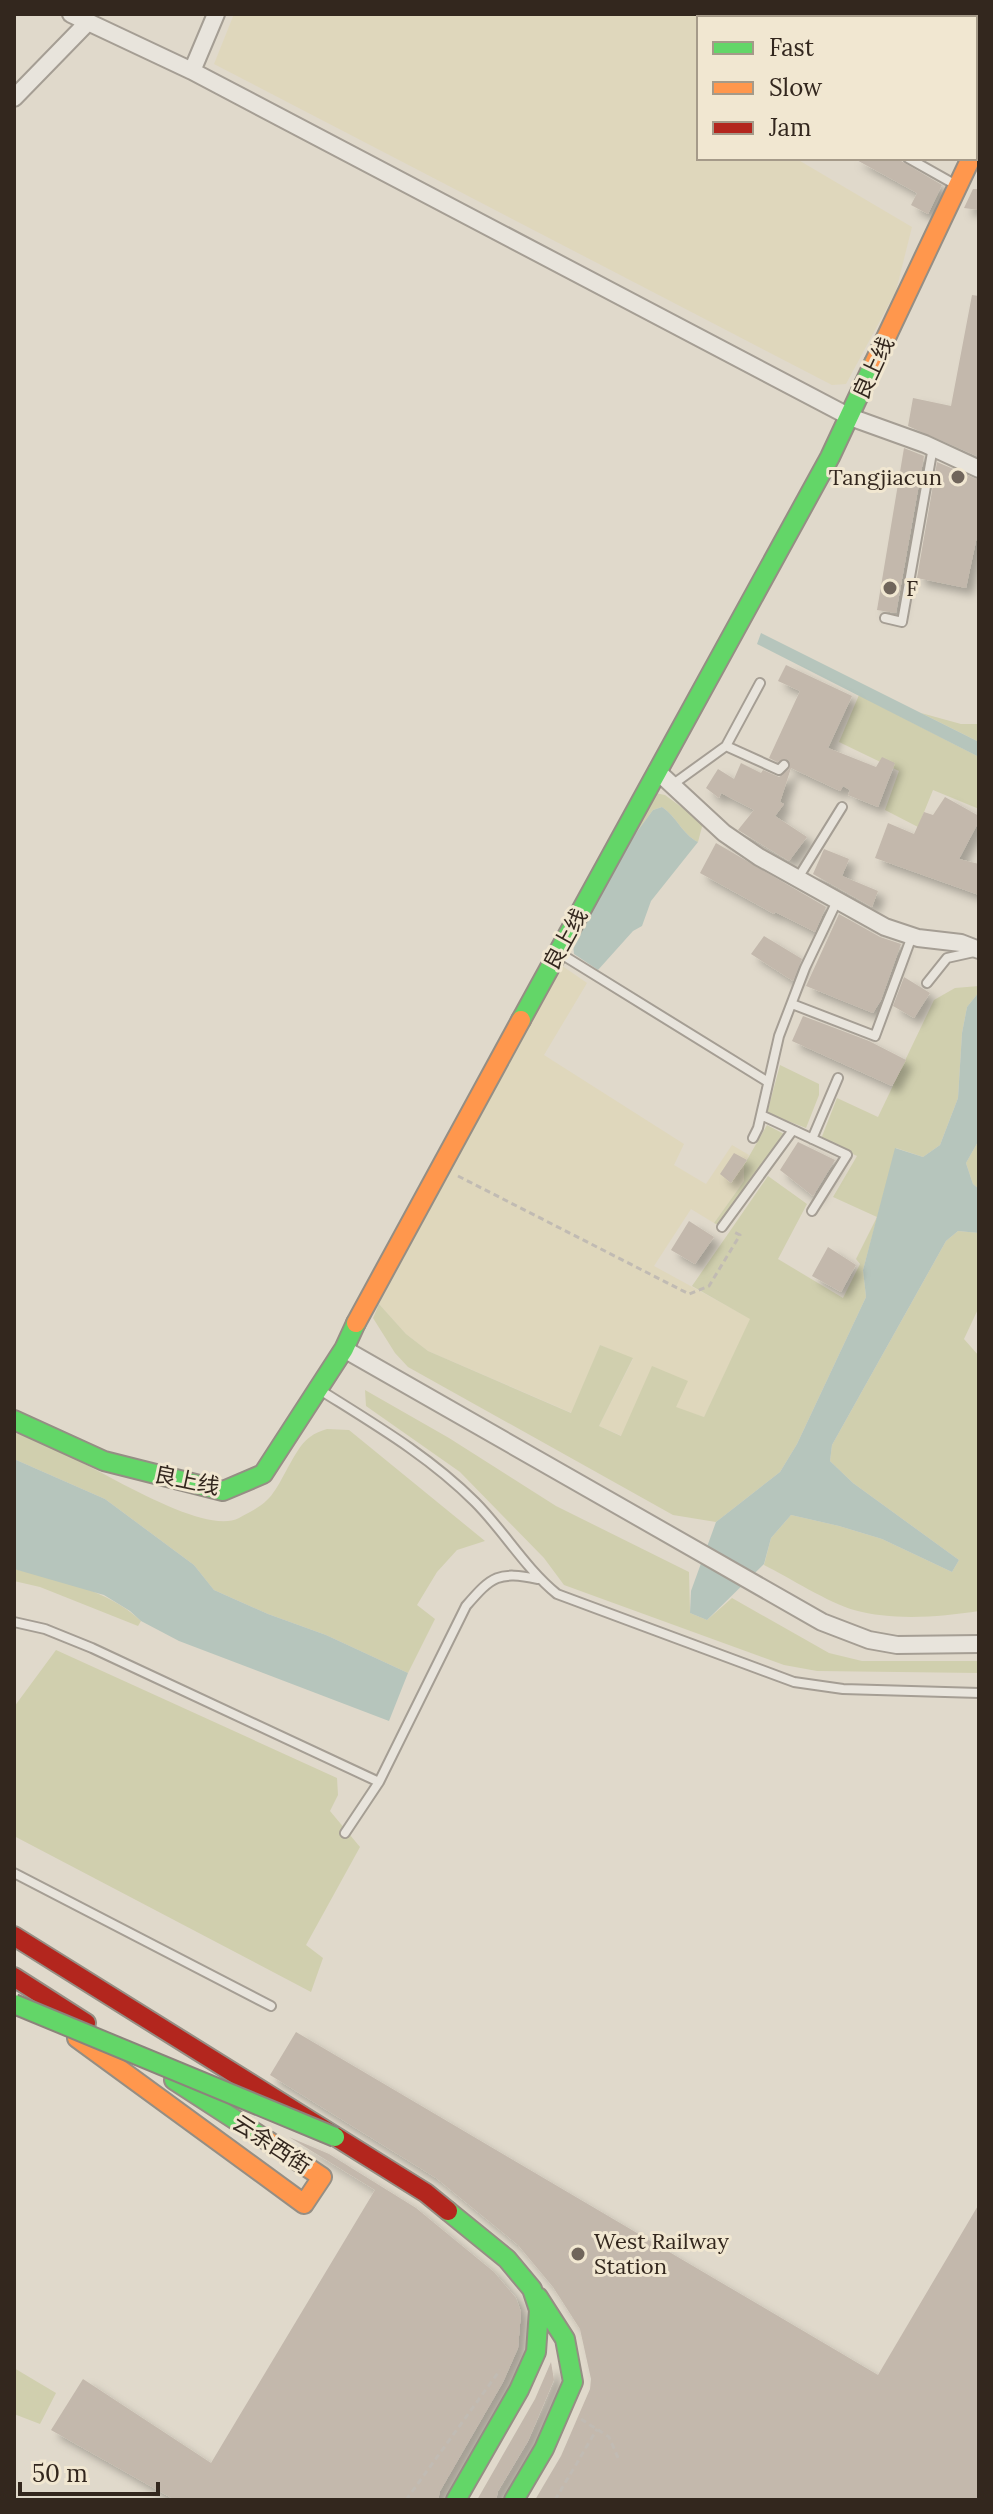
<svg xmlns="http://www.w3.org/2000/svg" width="993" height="2514" font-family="Lora,'Noto Sans SC',serif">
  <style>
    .farmland { fill: #dfd7bc }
    .green { fill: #d0cfae }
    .water { fill: #b6c5bc }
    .building { fill: #c3b8ac; filter: url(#shadow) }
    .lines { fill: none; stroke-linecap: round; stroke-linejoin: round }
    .lane-casing { stroke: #a59e94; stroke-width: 12 }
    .street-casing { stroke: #a59e94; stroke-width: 20 }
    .fast-casing { stroke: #958e84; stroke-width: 22 }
    .slow-casing { stroke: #958e84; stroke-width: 22 }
    .jam-casing { stroke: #958e84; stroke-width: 22 }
    .path { stroke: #c1bbb3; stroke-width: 3; stroke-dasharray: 6 4; stroke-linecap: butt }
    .lane { stroke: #e8e4dc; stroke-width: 8 }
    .street { stroke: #e8e4dc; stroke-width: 16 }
    .fast { stroke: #63d668; stroke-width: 18 }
    .slow { stroke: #ff974d; stroke-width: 18 }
    .jam { stroke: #b3261e; stroke-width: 18 }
    .fast-bridge-casing { stroke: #8b847b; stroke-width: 22; stroke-linecap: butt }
    .fast-bridge { stroke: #63d668; stroke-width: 18 }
    .poi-dot { fill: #70655b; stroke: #f1e7d1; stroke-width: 3 }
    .labels { text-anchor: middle; stroke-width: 6; stroke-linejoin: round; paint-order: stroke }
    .street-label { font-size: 22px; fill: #33271e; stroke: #f1e7d1 }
    .poi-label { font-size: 22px; fill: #33271e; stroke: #f1e7d1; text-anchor: start }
  </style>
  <defs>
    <filter id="shadow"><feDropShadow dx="7" dy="7" stdDeviation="4" flood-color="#0004"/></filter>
  </defs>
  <rect width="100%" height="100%" fill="#e0d9cb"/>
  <!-- farmland -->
  <path class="farmland" d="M234,14h709l-1,4h-243v140h96l117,69 -16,64 -50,93 -14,1 -618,-321z
    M561,965l26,18 -43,72 140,89 -10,21 32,19 26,-39 17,10 -5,10v16l-30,42 -23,-14 -37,57 97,53 -47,98 -28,-9 -54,28 -23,-10 34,-67 -33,-14 -28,68 -144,-62 -22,-17 -27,-30z"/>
  <!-- green -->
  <path class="green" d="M859,695l120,62v52l-46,-19 -15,37 -33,-17 14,-39 -60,-29z
    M921,713l40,11h18v18z
    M655,793l10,2 38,28 -5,19c-16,-8 -21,-25 -36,-35l-9,3 -23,31z
    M979,986v6l-12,15 -5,26 -4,65 -18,47 -17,12 -27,-9 -33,122 3,27 -69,147 -17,28 -64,50 -43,-7 -265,-148 -13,-14 -22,-35 6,-14 27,30 22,17 143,62 29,-68 33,13 -34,68 22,10 31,-70 36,15 -12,26 28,10 46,-98 -58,-33 76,-110 39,28 -29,55 65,39 17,-34 -4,-5 21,-42 -44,-20 24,-41 -36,-17 16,-41 41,19 56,-117 21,-12z
    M780,1065l39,19v11l-13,33 -39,-15z
    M767,1125l17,9 -62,93 -8,-4 30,-42v-16z
    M979,1140v49l-6,-5 -7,-21z
    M958,1231l21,2v74l-15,32 15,17v255c-40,6 -85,10 -125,-1 -25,-7 -66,-33 -90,-45l7,-27 20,-23 48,11 43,13 70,33 7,-12 -106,-77 -23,-22 2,-16 114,-204z
    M365,1390l84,48 107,68 133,66 1,41 17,7 25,-22 97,55 33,8h117v12l-162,-2 -33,-6 -220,-80 -20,-27 -84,-86 -94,-66z
    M327,1429l22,1 136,111 -28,9 -20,22 -20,33 18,14 -27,54 -82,-38 -58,-21 -54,-24 -20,-25 -89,-66 -91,-40v-26c51,10 182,107 225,85 13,-7 26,-13 34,-25 11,-14 23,-47 37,-56 5,-4 11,-6 17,-8z
    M14,1569c45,11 93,20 127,52l-3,5 -98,-39 -26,-6z
    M56,1650l281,128 1,17 -8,16 30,36 -54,98 17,13 -12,34 -297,-156v-129z
    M14,2368l42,25 -16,31 -26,-10z"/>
  <!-- water -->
  <path class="water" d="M761,633l218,109v15l-222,-113z
    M662,807c15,10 20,27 36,35l-47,59 -9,25 -9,5 -35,39 -24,-16 -1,-10 57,-103 23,-31z
    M979,992v148l-13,23 7,21 6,5v44l-21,-2 -12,10 -114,204 -2,16 23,22 106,77 -7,12 -70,-33 -43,-13 -48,-11 -20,23 -7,26 -57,56 -17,-7 1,-22 25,-69 64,-50 17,-28 69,-147 -3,-27 32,-122 28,9 17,-12 18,-47 4,-65 5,-26z
    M14,1459l91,40 89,66 20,25 54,24 58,21 82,38 -19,48 -210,-80 -38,-20 -11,-10 -26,-16 -90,-26z"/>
  <!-- building -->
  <path class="building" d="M853,158h43l46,27 -14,29 -17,-9 6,-12z
    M973,189h6v21l-15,-2z
    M972,295l7,1v161l-71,-31 5,-28 38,8z
    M904,448l20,8 -28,157 -19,-3z
    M937,462l42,18v47l-13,61 -49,-10z
    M786,665l66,31 -24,52 48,19 6,-10 13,6 -17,44 -30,-12 2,-5 -7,-4 -3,5 -49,-23 -11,34 4,2 -9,12 32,21 -18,24 -51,-31 16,-20 -33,-17 -2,5 -13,-10 12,-19 16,10 7,-16 20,10 2,-3 16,7 10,-8 1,-7 -3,-3 -10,3 -8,-4 31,-67 -22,-10z
    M945,797l34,19v5l-20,38 20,5v31l-104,-37 13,-35 26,11 10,-22 9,3z
    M716,843l110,64 -11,25 -40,-20 -1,2 -74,-41z
    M824,849l25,10 -7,17 36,15 -6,16 -59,-33z
    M839,914l41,23 21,7 -20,56 -8,13 -67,-27z
    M764,936l38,23 -9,22 -42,-27z
    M904,977l26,16 -16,25 -21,-12z
    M803,1016l66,25 37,19 -14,26 -100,-45z
    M798,1142l37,18 -22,36 -33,-26z
    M734,1153l13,7 -16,23 -11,-9z
    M689,1221l25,16 -19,27 -24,-14z
    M828,1247l28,18 -15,27 -29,-16z
    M296,2032l582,343 101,-171v296h-444l26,-44 29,-67 1,-10 -11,-50 -27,-42 -35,-42 -82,-67 -166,-103z
    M289,2137l40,17 87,54 78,64 22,26 5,14 -3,36 -15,34 -63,109 -2,9h-263l-124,-70 32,-51 128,84 164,-273z
    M551,2362l3,18 -26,61 -30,50 -2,9h-19l58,-101z"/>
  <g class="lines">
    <defs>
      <path id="lane" d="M908,158l48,27
        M885,618l17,4 31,-175
        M726,746l53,24 5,-5
        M672,785l54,-39 34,-63
        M798,878l44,-71
        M561,954l207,128
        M927,983l20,-25 27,-6
        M792,1004l83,32 37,-100
        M761,1115l86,40 -35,56
        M753,1138l5,-10 21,-92 26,-68 32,-67
        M812,1139l26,-61
        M722,1227l71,-97
        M320,1390c54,34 109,66 155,112 29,29 50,66 82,92l237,88 49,7 136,4
        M14,1622l31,7 47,19 287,134
        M345,1833l34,-51 87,-176c26,-30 32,-35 72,-27
        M14,1873l257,133"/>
      <path id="street" d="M71,14l121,57 658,346 75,27 54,25
        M192,71l24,-57
        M14,98l74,-76
        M657,771l67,62 35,24 126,70 33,11 43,5 18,7
        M344,1349l478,273 47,18 28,5 82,-1"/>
      <path id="fast" d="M521,1020l309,-563 44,-94
        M14,1420l90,41 119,30 40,-17 81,-125 12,-26
        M174,2080l94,61
        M448,2211l59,48 25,30 7,21 -3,42 -17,38 -63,110
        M514,2500l30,-51 29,-67 -8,-43 -27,-42"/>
      <path id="slow" d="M874,363l97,-205
        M356,1323l165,-303
        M77,2038l227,166 18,-27 -54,-36"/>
      <path id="jam" d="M14,1936l412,257 22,18
        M14,1977l72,46"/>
    </defs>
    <!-- lane casing -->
    <use href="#lane" class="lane-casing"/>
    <!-- street casing -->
    <use href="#street" class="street-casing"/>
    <!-- fast casing -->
    <use href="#fast" class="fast-casing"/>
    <!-- slow casing -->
    <use href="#slow" class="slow-casing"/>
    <!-- jam casing -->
    <use href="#jam" class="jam-casing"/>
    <!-- path -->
    <path class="path" d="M458,1176l231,118 20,-8 31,-51 -6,-3
      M581,2419l28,18 10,23
      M406,2500l94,-130
      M555,2500l42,-71"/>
    <!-- lane -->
    <use href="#lane" class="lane"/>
    <!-- street -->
    <use href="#street" class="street"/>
    <!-- fast -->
    <use href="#fast" class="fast"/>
    <!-- slow -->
    <use href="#slow" class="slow"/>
    <!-- jam -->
    <use href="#jam" class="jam"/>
    <defs>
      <path id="fast-bridge" d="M14,2004l321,133"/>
    </defs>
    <!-- fast-bridge casing -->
    <use href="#fast-bridge" class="fast-bridge-casing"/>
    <!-- fast-bridge -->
    <use href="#fast-bridge" class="fast-bridge"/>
  </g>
  <!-- markers -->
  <g class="poi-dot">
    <circle cx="958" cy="477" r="8"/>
    <circle cx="890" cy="588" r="8"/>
    <circle cx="578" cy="2254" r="8"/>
  </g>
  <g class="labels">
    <!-- street labels -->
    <g class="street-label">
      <text transform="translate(873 368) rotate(-65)" y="8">良上线</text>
      <text transform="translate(565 939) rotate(-61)" y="8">良上线</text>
      <text transform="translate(187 1480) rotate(12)" y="8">良上线</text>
      <text transform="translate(272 2144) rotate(33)" y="8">云余西街</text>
    </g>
    <!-- poi labels -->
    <g class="poi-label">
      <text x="942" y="485" text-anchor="end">Tangjiacun</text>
      <text x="906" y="596">F</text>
      <text x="594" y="2249">West Railway<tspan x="594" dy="25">Station</tspan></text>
    </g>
  </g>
  <!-- border -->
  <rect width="993" height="2514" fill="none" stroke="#33271e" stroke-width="32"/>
  <!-- legend -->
  <rect x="697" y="16" width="280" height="144" fill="#f1e7d1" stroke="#a59a89" stroke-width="2"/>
  <rect x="713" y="42" width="40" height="12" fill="#63d668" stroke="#a59a89" stroke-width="2"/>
  <text x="769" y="56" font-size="24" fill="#33271e">Fast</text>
  <rect x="713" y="82" width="40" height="12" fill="#ff974d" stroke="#a59a89" stroke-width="2"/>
  <text x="769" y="96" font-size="24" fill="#33271e">Slow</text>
  <rect x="713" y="122" width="40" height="12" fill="#b3261e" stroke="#a59a89" stroke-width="2"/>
  <text x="769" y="136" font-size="24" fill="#33271e">Jam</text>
  <!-- scale -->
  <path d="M20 2482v12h138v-12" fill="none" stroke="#33271e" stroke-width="4"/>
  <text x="32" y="2482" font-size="24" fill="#33271e" stroke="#f1e7d1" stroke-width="6" paint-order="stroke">50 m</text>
</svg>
